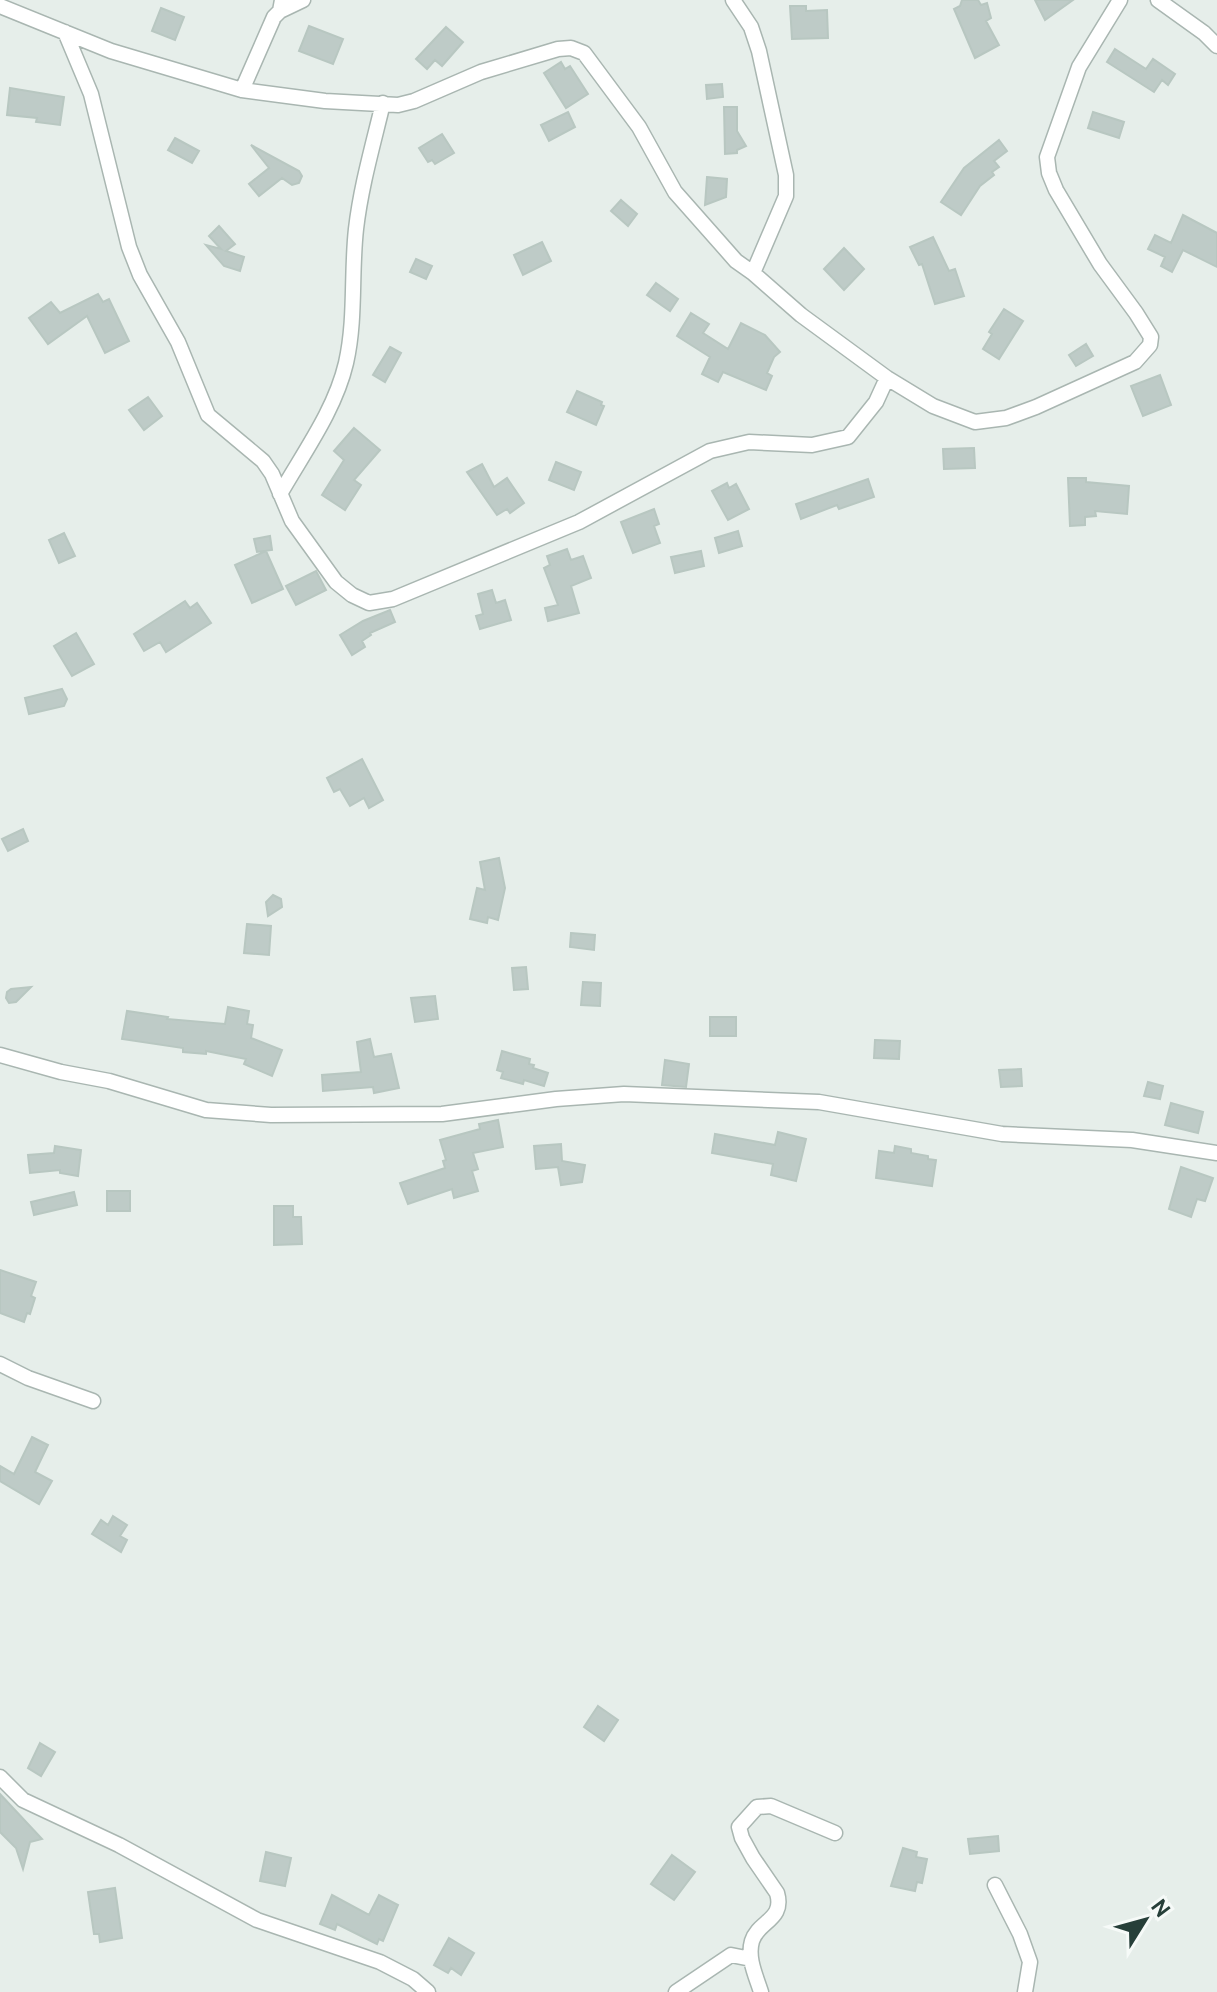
<svg xmlns="http://www.w3.org/2000/svg" width="1217" height="1992" font-family="Cabin,sans-serif">
  <style>
    .building { fill: #becbc7; stroke: #b8c7c1; stroke-width: 2 }
    .lines { fill: none; stroke-linecap: round; stroke-linejoin: round }
    .minor-casing { stroke: #a9b6b1; stroke-width: 17 }
    .minor { stroke: #fff; stroke-width: 14 }
  </style>
  <rect width="100%" height="100%" fill="#e6eeea"/>
  <!-- building -->
  <path class="building" d="M962,0h16l3,5 6,-2 4,15 -5,3 13,24 -24,13 -21,-49 6,-3z
    M1035,0h38l-28,20z
    M790,6h16v5l21,-1 1,28 -36,1z
    M161,8l23,9 -9,23 -23,-9z
    M309,26l34,13 -10,25 -34,-13z
    M446,27l17,15 -21,24 -7,-6 -8,9 -11,-10z
    M1115,49l31,20 7,-10 22,15 -7,11 -6,-5 -8,12 -47,-30z
    M561,62l4,7 5,-3 18,28 -22,14 -22,-35z
    M722,84l1,13 -16,2 -1,-14z
    M10,88l54,9 -4,28 -24,-3 1,-4 -30,-3z
    M724,107h13v24l9,15 -9,4v3l-12,1z
    M568,112l7,15 -26,14 -8,-16z
    M1093,112l31,10 -5,16 -31,-10z
    M442,134l12,19 -19,11 -3,-4 -4,2 -9,-14z
    M175,138l24,13 -7,12 -24,-13z
    M999,140l8,11 -13,10 5,6 -7,5 2,3 -14,11 -19,29 -20,-13 23,-34z
    M251,145l48,26 3,5 -3,7 -7,2 -10,-7 -23,18 -10,-12 20,-16z
    M707,177l20,2 -1,18 -21,8z
    M621,200l16,14 -9,12 -17,-15z
    M1183,215l34,18v34l-34,-17 -11,22 -11,-6 4,-9 -17,-8 7,-14 16,8z
    M219,226l16,18 -9,7 18,6 -4,14 -16,-5 -18,-21 15,4 -12,-13z
    M933,237l16,34 6,-2 9,27 -29,8 -13,-40 -3,1 -9,-18z
    M542,242l9,19 -28,14 -9,-20z
    M844,248l20,21 -20,21 -20,-21z
    M416,259l16,7 -6,13 -16,-7z
    M656,283l22,16 -8,12 -23,-16z
    M98,294l5,8 6,-3 20,42 -24,12 -18,-37 -39,28 -19,-26 22,-16 9,11z
    M1004,309l19,12 -24,38 -16,-10 9,-15 -3,-2z
    M691,313l18,11 -6,9 25,16 13,-26 24,12 15,17 -6,5 -7,16 5,3 -6,14 -43,-18 -5,10 -16,-8 8,-17 -33,-21z
    M1086,344l7,12 -17,10 -7,-11z
    M390,347l11,6 -16,29 -12,-7z
    M1160,375l11,30 -28,11 -12,-30z
    M577,391l25,11 -1,3 3,1 -8,19 -29,-13z
    M148,397l14,19 -18,14 -15,-20z
    M354,428l26,22 -26,30 7,5 -16,25 -23,-15 22,-35 -10,-9z
    M974,448l1,20 -31,1 -1,-20z
    M556,462l25,10 -7,18 -25,-10z
    M482,464l12,23 13,-9 17,25 -14,10 -3,-4 -10,6 -30,-43z
    M1068,478h18v4l43,4 -2,28 -32,-3 1,5 -11,1v8l-15,1z
    M868,479l6,18 -35,12 -2,-4 -36,14 -5,-15z
    M727,483l2,5 7,-4 13,25 -21,11 -16,-29z
    M654,509l5,15 -5,2 6,17 -27,10 -12,-31z
    M738,531l4,15 -23,7 -4,-15z
    M64,533l11,23 -16,7 -10,-23z
    M270,536l2,14 -15,2 -3,-13z
    M567,549l4,11 12,-4 8,22 -20,8 8,27 -31,8 -3,-13 13,-3 -14,-37 6,-3 -3,-9z
    M266,551l17,38 -31,14 -17,-38z
    M701,551l3,15 -29,7 -4,-16z
    M316,571l10,19 -30,15 -10,-19z
    M492,590l4,13 9,-3 6,20 -31,9 -4,-13 7,-2 -5,-20z
    M185,601l5,7 7,-5 14,20 -45,29 -6,-10 -16,9 -10,-17z
    M390,610l5,12 -25,11 1,2 -9,6 3,6 -13,8 -12,-20 23,-14z
    M76,633l18,31 -22,12 -18,-30z
    M62,689l5,10 -3,7 -35,8 -4,-16z
    M362,759l21,41 -14,8 -5,-10 -14,8 -10,-17 -6,3 -7,-14z
    M23,829l5,12 -20,10 -6,-12z
    M499,858l6,30 -7,32 -10,-3 -1,6 -17,-4 7,-31 8,2 -5,-28z
    M273,895l8,4 1,8 -14,9 -2,-14z
    M247,924l24,2 -2,29 -25,-2z
    M571,933l24,2 -1,15 -24,-3z
    M526,967l2,22 -14,1 -2,-22z
    M583,982l18,1 -1,23 -19,-1z
    M31,987l-15,15 -7,1 -3,-5 1,-6 4,-3z
    M435,996l3,23 -23,3 -4,-24z
    M228,1007l21,4 -2,13 6,1 -2,13 31,12 -10,26 -28,-12 2,-5 -40,-8v3l-23,-2v-4l-61,-9 5,-28 41,6 -1,2 58,5z
    M710,1017h26v19h-26z
    M370,1039l4,18 17,-3 8,34 -25,5 -1,-6 -50,4 -1,-16 39,-3 -4,-30z
    M875,1040l25,1 -1,18 -25,-1z
    M502,1051l28,8 -1,5 5,1 -1,3 15,5 -4,13 -20,-6 -1,4 -22,-6 2,-6 -6,-2z
    M665,1060l24,4 -3,23 -24,-2z
    M1021,1069l1,17 -21,1 -2,-17z
    M1148,1082l15,4 -3,13 -16,-3z
    M1171,1103l32,9 -5,21 -33,-8z
    M498,1120l5,27 -30,6 5,16 -6,2 6,20 -24,7 -2,-9 -44,15 -8,-21 45,-15 -2,-7 3,-1 -6,-20 40,-11 -1,-5z
    M778,1132l28,7 -10,42 -25,-6 2,-11 -61,-11 3,-19 60,11z
    M561,1144l1,17 23,4 -3,17 -21,3 -3,-18 -22,2 -2,-23z
    M55,1146l26,4 -3,26 -18,-3v-3l-30,3 -2,-18 26,-2z
    M895,1146l16,3v4l17,3v3l8,1 -4,26 -56,-8 3,-27 15,2z
    M1181,1167l32,11 -8,23 -8,-2 -6,18 -22,-8z
    M107,1191h23v20h-23z
    M74,1192l3,13 -43,10 -3,-13z
    M274,1206h19v11h8l1,27 -28,1z
    M0,1270l36,12 -5,14 4,2 -5,16 -3,-1 -3,9 -24,-9z
    M32,1437l16,8 -13,27 17,9 -13,23 -39,-23v-15l14,8z
    M113,1516l14,9 -7,11 7,4 -6,12 -29,-18 9,-14 7,5z
    M598,1706l20,14 -14,21 -20,-14z
    M40,1743l15,9 -14,24 -13,-8z
    M0,1794l42,45 -12,3 -7,27 -7,-21 -16,-16z
    M998,1836l1,15 -29,3 -2,-15z
    M903,1848l14,4 -1,5 11,2 -5,24 -5,-1 -2,9 -24,-5z
    M266,1852l25,6 -6,28 -25,-5z
    M672,1855l23,17 -21,28 -23,-16z
    M115,1888l7,50 -22,4 -1,-8h-5l-6,-42z
    M332,1895l37,20 10,-20 19,10 -15,36 -4,-2 -2,5 -40,-20 -2,6 -15,-6z
    M449,1938l25,15 -13,22 -10,-7 -3,5 -14,-8z"/>
  <g class="lines">
    <defs>
      <path id="minor" d="M733,0l18,27 8,24 27,124v21l-33,77
        M1158,0l46,33 13,13
        M0,6l111,45 131,39 83,11 73,4 16,-4 67,-29 77,-23 13,-1 13,5 55,74 36,65 61,69 17,12 48,42 86,63 46,28 42,16 31,-4 30,-11 99,-45 15,-17 1,-8 -15,-24 -36,-49 -44,-74 -7,-17 -2,-16 32,-90 41,-67
        M280,11l23,-11
        M65,32l26,62 38,153 11,28 38,67 30,73 55,46 9,13 20,47 44,61 16,13 17,8 24,-4 186,-77 131,-71 39,-9 63,3 36,-8 28,-35 11,-24
        M242,90l32,-73 6,-6 2,-11
        M280,494c24,-42 55,-84 66,-131 10,-44 5,-89 10,-134 5,-43 17,-84 27,-126
        M0,1055l61,17 48,9 97,29 65,5 171,-1 114,-15 68,-5 195,8 183,32 130,6 85,13
        M0,1364l28,14 65,23
        M0,1777l23,23 96,45 138,75 123,42 33,17 15,13
        M995,1885l25,49 10,28 -5,30
        M676,1992l55,-37 20,4
        M761,1992c-5,-16 -14,-34 -9,-51 6,-20 33,-21 25,-48l-24,-35 -11,-20 -3,-11 18,-20 14,-1 64,27"/>
    </defs>
    <!-- minor casing -->
    <use href="#minor" class="minor-casing"/>
    <!-- minor -->
    <use href="#minor" class="minor"/>
  </g>
  <!-- north arrow -->
  <g transform="translate(1145 1920) rotate(53)" stroke="#f6faf8" stroke-width="6" paint-order="stroke">
  <path d="M0-6L14 30L0 20L-14 30Z" fill="#263f39"/>
  <text y="-12" font-size="22" font-weight="bold" text-anchor="middle" fill="#263f39">N</text>
  </g>
</svg>
